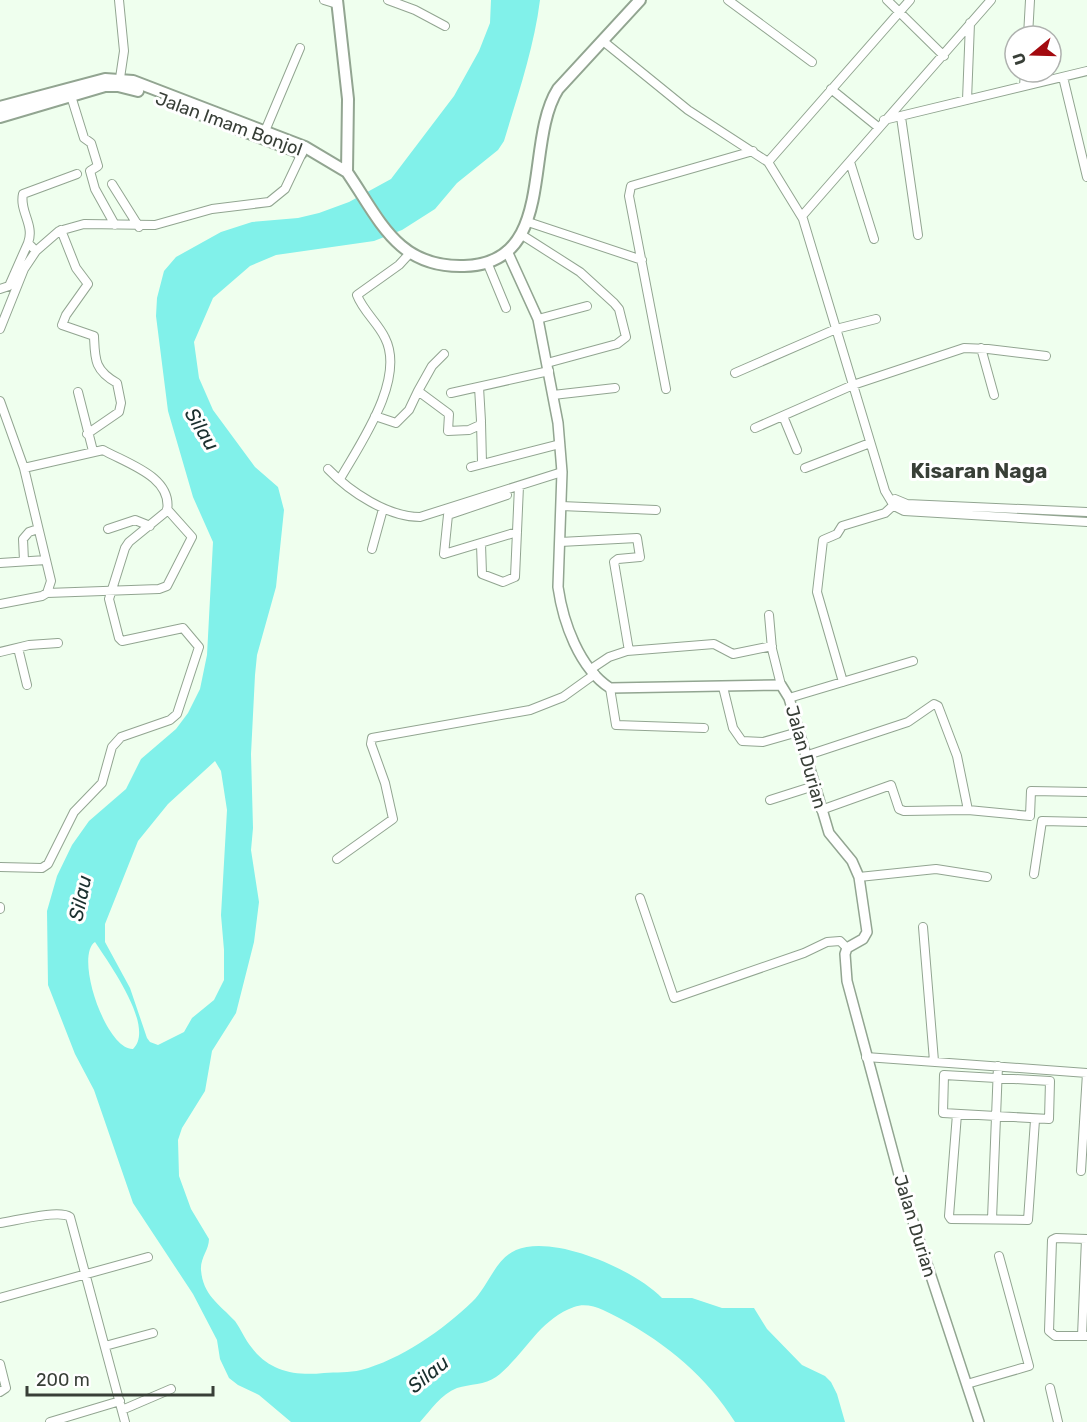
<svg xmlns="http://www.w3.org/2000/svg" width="1087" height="1422" font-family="Rubik,sans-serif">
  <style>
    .water { fill: #81f1ea; fill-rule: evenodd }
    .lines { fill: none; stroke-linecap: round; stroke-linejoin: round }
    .minor-casing { stroke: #92a591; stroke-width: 10 }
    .tertiary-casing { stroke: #92a591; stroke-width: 12 }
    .secondary-casing { stroke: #92a591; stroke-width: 14 }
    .minor { stroke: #fff; stroke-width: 8 }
    .tertiary { stroke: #fff; stroke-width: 9 }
    .secondary { stroke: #fff; stroke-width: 10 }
    .labels { text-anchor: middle; stroke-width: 6; stroke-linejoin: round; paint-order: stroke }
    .street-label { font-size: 18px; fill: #383f37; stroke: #fff }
    .water-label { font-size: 20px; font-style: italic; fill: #1b302f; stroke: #fff }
    .quarter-label { font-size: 21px; font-weight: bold; fill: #383f37; stroke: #fff }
  </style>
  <rect width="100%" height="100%" fill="#efffee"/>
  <!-- water -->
  <path class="water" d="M491,0h49c-6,48 -22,94 -36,141l-6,9 -41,33 -22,26 -33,21 -28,11 -98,14 -26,11 -37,32 -19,44 5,36 14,32 42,57 23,20 6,23 -8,77 -19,68 -2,20 -4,79 2,74 -2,22 8,52 -5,40 -18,71 -24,38 -7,40 -23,37 -4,12 1,36 12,33 18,30c0,11 -9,19 -8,31 2,25 18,34 34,51 6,8 10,19 17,27 18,24 44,28 72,25 12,-1 25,0 37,-3 39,-10 82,-40 111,-68 16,-15 23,-43 44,-52 38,-16 119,20 146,48h30l30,10h32l13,21 35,36 23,11 6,6 6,12 8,28h-110c-28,-45 -68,-78 -114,-103 -14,-7 -31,-18 -47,-12 -36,13 -49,48 -78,70 -11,8 -26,7 -39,11 -16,6 -26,22 -37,34h-129l-32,-27 -21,-10 -9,-7 -9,-19 -3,-19 -24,-46 -60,-91 -39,-113 -19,-36 -27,-69 -1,-74 10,-35 15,-31 17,-24 37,-32 15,-30 35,-30 12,-16 12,-24 7,-34 6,-113 -20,-45 -25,-86 -12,-95 1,-18 7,-27 12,-14 45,-25 31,-10 46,-4 21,-5 30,-11 42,-23 63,-83 25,-45 11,-28zM215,761l6,10 6,39 -6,105 3,35v30l-10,20 -22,18 -8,14 -26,13 -8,-3 -3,-4 -17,-50 -25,-46v-18l33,-83 30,-37zM95,942c13,20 61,85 38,107 -27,1 -59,-93 -38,-107z"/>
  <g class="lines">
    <defs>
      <path id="minor" d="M119,0l5,51 -4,27
        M324,0l13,4
        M388,0l27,10 30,16
        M728,0l84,62
        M887,0l57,56
        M1028,36l2,-36
        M603,41l85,69 80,52 35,57 82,272 9,15 10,5 183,11
        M1063,77l24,100
        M1024,86l1,-14
        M831,89l47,38
        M71,96l13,42 7,5 7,23 -8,5 5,18 20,36
        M967,100l3,-77
        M901,117l17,118
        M884,120l203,-49
        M265,131l35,-83
        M768,162l142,-162
        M850,162l24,77
        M112,184l27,43
        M802,216l189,-216
        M528,222l114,38
        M61,230l15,38 12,16 -22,31 -4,10 32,11c1,23 0,34 23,47l4,20 -2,9 -32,22
        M522,235l58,37 34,31 5,6 7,28 -9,7 -70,19
        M28,243c7,-18 -9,-32 -5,-49l54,-20
        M487,262l19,46
        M0,289l9,-3 19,-43 8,8
        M538,319l49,-13
        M0,329l24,-60 12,-18 23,-20 25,-7 71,1 57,-16 57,-7 16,-13 18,-38
        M981,348l13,47
        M735,373l101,-44 40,-10
        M666,389l-37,-193 2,-10 122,-35
        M418,391l14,-25 12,-12
        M78,392l15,59
        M451,393l98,-22
        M553,395l62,-7
        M0,401l24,67 27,113 -4,12 -5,3 -42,8
        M375,416l21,7 13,-13 9,-19 31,23 -1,17 21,-1 11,-5 1,-4 -2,-34
        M783,416l14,34
        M481,422l1,41
        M755,428l98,-43 111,-37 24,1 58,7
        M471,467l89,-23
        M805,468l65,-25
        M328,469c22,23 60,48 92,48l142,-45
        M340,479c20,-35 66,-100 45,-141 -7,-15 -22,-27 -28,-43l42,-30 11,-12
        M507,495l-59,20 -4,39 73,-22
        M895,499l12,5 180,8
        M561,506l95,4
        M108,529l27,-9 15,6
        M560,542l77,-4 3,19 -22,2 -4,3 15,89
        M481,544l1,30 21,8 12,-5 4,-91
        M372,549l11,-40
        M24,561l-1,-22 6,-7 9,-3
        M0,563l46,-3
        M47,593l112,-4 8,-3 25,-49 -25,-28
        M769,615l3,34 9,36
        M18,648l9,37
        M0,652l29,-7 29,-2
        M591,669l18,-12 18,-6 87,-7 19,10 39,-8
        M843,682l-26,-90 6,-52 14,-6 5,-8 43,-13 13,-12
        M723,687l10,41 9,13 21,1 35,-10
        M610,688l6,37 88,3
        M789,698l124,-37
        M805,756l103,-34 26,-18 4,2 19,50 11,54
        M770,800l44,-14
        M821,810l70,-25 8,24 5,2 64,-1 62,6 1,-25 56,1
        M337,859l56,-40 -8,-36 -14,-39 1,-6 158,-28 33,-13 32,-23
        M0,867l42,1 6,-4 26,-52 28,-29 10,-36 9,-10 49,-17 7,-6 22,-67 -16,-19 -61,13 -3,-3 -10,-39 16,-51 4,-6 38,-31c6,-34 -39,-47 -64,-61l-79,18
        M1034,874l8,-53 45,1
        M859,877l77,-8 51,8
        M640,898l34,100 130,-45 23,-11 13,-1 7,7
        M0,907v2
        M923,927l11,134
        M866,1057l221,16
        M944,1075l106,6 -1,38 -106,-6z
        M957,1114l-8,102 2,3 77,1 7,-100
        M1081,1171l6,-98
        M992,1219l6,-153
        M0,1223c15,-2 59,-14 70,-6l55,205
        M1087,1239l-31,-1 -4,2 -3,91 6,5h32
        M0,1298l148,-41
        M1082,1336l4,-97
        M105,1346l48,-13
        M0,1364l6,24 -6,4
        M967,1384l62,-18 -30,-110
        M1050,1388l8,34
        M122,1410l49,-21
        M50,1422l70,-21"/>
      <path id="tertiary" d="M507,251l31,68 20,104 4,49 -4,115c5,35 21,81 52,101l171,-3 8,13 40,135 23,28 7,16 8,55 -4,7 -16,9 -2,6 2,27 58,216 74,225"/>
      <path id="secondary" d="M337,0l11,99 -1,73
        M0,107l105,-28 28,2 172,66 42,25c33,48 50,96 117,94 94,-2 59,-122 94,-177l82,-89
        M184,108l117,45
        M0,117l105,-31h13l20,5"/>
    </defs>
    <!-- minor casing -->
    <use href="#minor" class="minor-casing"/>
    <!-- tertiary casing -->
    <use href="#tertiary" class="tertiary-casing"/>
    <!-- secondary casing -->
    <use href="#secondary" class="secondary-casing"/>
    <!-- minor -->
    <use href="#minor" class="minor"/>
    <!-- tertiary -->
    <use href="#tertiary" class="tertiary"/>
    <!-- secondary -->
    <use href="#secondary" class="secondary"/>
  </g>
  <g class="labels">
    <!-- street labels -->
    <g class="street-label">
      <text transform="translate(229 124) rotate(20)" y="6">Jalan Imam Bonjol</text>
      <text transform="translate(806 757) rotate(74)" y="6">Jalan Durian</text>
      <text transform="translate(915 1226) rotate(73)" y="6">Jalan Durian</text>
    </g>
    <!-- water labels -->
    <g class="water-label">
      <text transform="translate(202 429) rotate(58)" y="7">Silau</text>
      <text transform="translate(80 898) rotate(-78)" y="7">Silau</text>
      <text transform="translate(428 1374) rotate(-39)" y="7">Silau</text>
    </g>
    <!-- quarter labels -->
    <g class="quarter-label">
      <text x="979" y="478">Kisaran Naga</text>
    </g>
  </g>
  <!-- north arrow -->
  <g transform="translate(1033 54) rotate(251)"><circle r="28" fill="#ffffff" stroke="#afb2af" stroke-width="1.5"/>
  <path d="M0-4.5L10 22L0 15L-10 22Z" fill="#a30a0f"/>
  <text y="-9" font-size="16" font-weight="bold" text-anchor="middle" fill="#383f37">U</text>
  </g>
  <!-- scale -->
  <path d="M27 1386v9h186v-9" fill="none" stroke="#383f37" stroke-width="3"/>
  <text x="36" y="1386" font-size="18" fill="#383f37" stroke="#ffffff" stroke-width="4.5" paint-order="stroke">200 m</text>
</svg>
